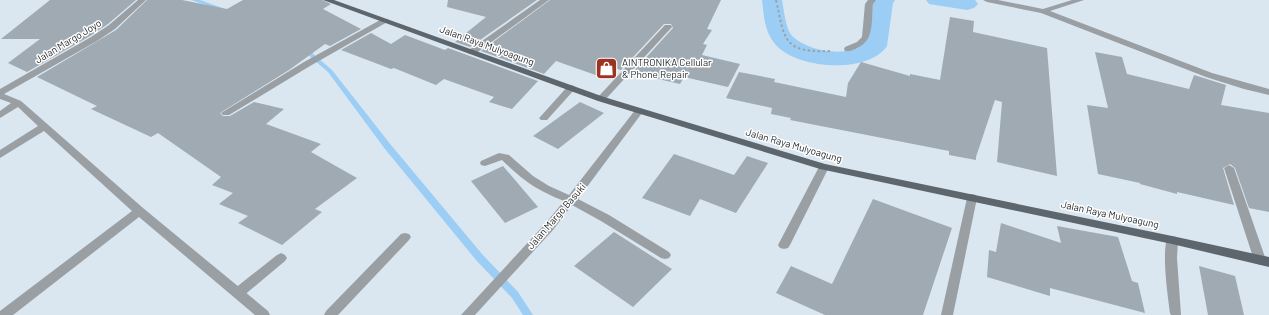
<svg xmlns="http://www.w3.org/2000/svg" width="1269" height="315" font-family="Barlow,sans-serif">
  <style>
    .lines { fill: none; stroke-linecap: round; stroke-linejoin: round }
    .stream { fill: #9ccef5; fill-rule: evenodd }
    .canal { fill: #9ccef5; fill-rule: evenodd }
    .building { fill: #9faab3 }
    .path { stroke: #99a2aa; stroke-width: 2; stroke-dasharray: 2.5 2.5; stroke-linecap: butt }
    .lane { fill: #9a9fa3; fill-rule: evenodd }
    .street { fill: #9a9fa3; fill-rule: evenodd }
    .primary { fill: #5d666d; fill-rule: evenodd }
    .labels { text-anchor: middle; stroke-width: 3; stroke-linejoin: round; paint-order: stroke }
    .street-label { font-size: 10px; fill: #262b2f; stroke: #fff }
    .poi-label { font-size: 10px; fill: #262b2f; stroke: #fff; text-anchor: start }
  </style>
  <rect width="100%" height="100%" fill="#dae6f0"/>
  <g class="lines">
    <!-- stream -->
    <path class="stream" d="M191,0h9l25,9 -1,1h-4z
      M302,45l2,1 28,24 59,75 91,109 36,38 15,23h-10l-11,-17 -36,-38 -91,-111 -57,-77 -28,-24 -1,-1z"/>
    <!-- canal -->
    <path class="canal" d="M762,0h20c2,10 3,24 8,33 9,14 40,21 55,18 7,-1 14,-5 20,-8l9,-43h21l-2,3 -6,43c-20,29 -91,23 -112,-2 -11,-13 -11,-29 -13,-44z
      M926,0h49l3,4 -4,4 -7,2 -38,-6z"/>
  </g>
  <!-- building -->
  <path class="building" d="M50,0h86l-28,24 -18,12 -63,36 -19,-9 32,-24h-39z
    M147,0h35l45,9 16,-9h79l9,4 -8,5 38,20 -31,17 -5,-2 -36,26 -69,43 3,3h7l24,-14 30,7 -18,15 55,20 -10,8 46,26 -42,31 7,3 -40,33 -44,-22 10,-7 -29,-12 14,-11 -21,-8 9,-8 -63,-44 -7,4 -60,-28 6,-3 -60,-29 79,-47z
    M448,0h89l-67,47 -15,-5 31,-25 -39,-10z
    M550,0h171l-14,29 5,1 -9,14 4,1 -5,10 38,9 -12,23 -44,-10 -4,7 -48,-11 41,-45 -2,-4h-7l-43,46 -7,-2 -10,10 -48,-17 -12,13 -63,-23z
    M950,17l24,4 -1,11 74,16 10,128 -60,-14 5,-60 -7,-2 -19,57v3l-27,-5v-4l-159,-31 1,-2 -20,-4 1,-6 -46,-10 13,-26 36,7 -1,3 72,15 2,-14 13,-21 49,14v-2l30,6z
    M371,33l20,11 14,-9 40,15 3,-2 90,33 -26,28 -23,-7 5,-5 -50,-18 -8,6 -42,-17 -3,1 -50,-19z
    M1095,52l27,5 5,17 62,15 5,-14 32,10 -5,20 48,8v99l-20,-4 -14,-40 -5,-4 -7,4 11,37 -57,-13v2l-37,-10v-1l-42,-9 -11,-69 21,3z
    M580,102l24,11 -46,36 -25,-13z
    M674,154l60,21 13,-19 21,7 -32,50 -36,-14 -10,17 -48,-18z
    M503,166l35,41 -33,16 -34,-42z
    M873,199l79,29 -29,87h-98l-49,-22 15,-27 41,18z
    M1001,223l60,20 -4,-17 61,11 14,44 6,2 7,30 -95,-25v8l-63,-19 2,-27 7,2z
    M614,232l58,37 -39,38 -59,-41z
    M1199,266l36,10 9,39h-36z"/>
  <g class="lines">
    <!-- path -->
    <path class="path" d="M776,0c9,41 7,53 56,51"/>
    <!-- lane -->
    <path class="lane" d="M571,85l3,1 1,2 -1,2 -27,30h-6l-2,-2 2,-2 27,-30z
      M972,194l4,1 1,3 -24,117h-12l26,-117 1,-3z
      M281,253l4,2 2,3 -2,3 -43,36 -4,1 -4,-1 -2,-4 2,-4 43,-34z"/>
    <!-- street -->
    <path class="street" d="M138,0h8l-31,29 -18,12 -93,53 17,7 122,107 125,103 2,4h-15l-116,-98 -126,98h-13v-4l132,-100 -88,-80 -44,27v-8l38,-24 -20,-19 -18,11v-7l11,-8 -11,-4v-10l91,-52 18,-12z
      M540,0h9l-74,54h-6l-1,-2 1,-2z
      M868,0h8l-3,4c-2,16 2,37 -16,44 -4,2 -7,4 -12,3l-1,-2 1,-2 12,-5 5,-5 3,-33z
      M983,0h15l45,9 29,-9h12l-34,11 162,62 57,16v6l-25,-6 -38,-12 -165,-64 -54,-11z
      M382,19h6l1,2 -79,45 -81,49h-6l-2,-2 83,-51z
      M665,25h6l1,2 -68,74h-6l-2,-2 2,-2z
      M639,108l3,1 2,2 -2,2 -64,86 31,16 60,37 2,3 -2,3 -4,1 -4,-1 -60,-37 -29,-16 -19,25 -78,85h-14l84,-91 19,-23c-29,-12 -40,-20 -62,-41l-17,6 -4,-1 -1,-2 1,-2 18,-8 10,2 24,21 16,10 20,9 67,-86z
      M824,164l5,3 -39,78 -2,3 -4,1 -4,-1 -2,-3 41,-78z
      M1229,165l5,3 32,92 -2,3 -4,2 -4,-2 -2,-3 -30,-92z
      M405,233l4,1 2,3 -2,3 -71,75h-14l2,-4 75,-77z
      M1172,236l4,1 2,3 -1,18 4,57h-10l-1,-2c-2,-16 -9,-63 -2,-76z"/>
    <!-- primary -->
    <path class="primary" d="M323,0h11l270,97 221,67 347,72 97,21v10l-97,-23 -352,-75 -222,-68z"/>
  </g>
  <!-- icons -->
  <defs>
    <symbol id="shop-square" viewBox="-11 -11 22 22"><rect x="-9" y="-9" width="18" height="18" rx="4" fill="#9c321f" stroke="#fff"/><path d="M-5-2.5h2.3a2.7 3.5 0 0 1 5.4 0H5L5.5 6h-11ZM-1.5-2.5h3a1.5 2.3 0 0 0-3 0Z" fill="#fff"/></symbol>
  </defs>
  <g fill-rule="evenodd">
    <use href="#shop-square" x="594" y="56" width="25" height="25"/>
  </g>
  <g class="labels">
    <!-- street labels -->
    <g class="street-label">
      <text transform="translate(68 41) rotate(-31)" y="4">Jalan Margo Joyo</text>
      <text transform="translate(487 45) rotate(20)" y="4">Jalan Raya Mulyoagung</text>
      <text transform="translate(794 145) rotate(16)" y="4">Jalan Raya Mulyoagung</text>
      <text transform="translate(1110 214) rotate(12)" y="4">Jalan Raya Mulyoagung</text>
      <text transform="translate(556 216) rotate(-49)" y="4">Jalan Margo Basuki</text>
    </g>
    <!-- poi labels -->
    <g class="poi-label">
      <text x="622" y="66">AINTRONIKA Cellular<tspan x="622" dy="12">&amp; Phone Repair</tspan></text>
    </g>
  </g>
</svg>
